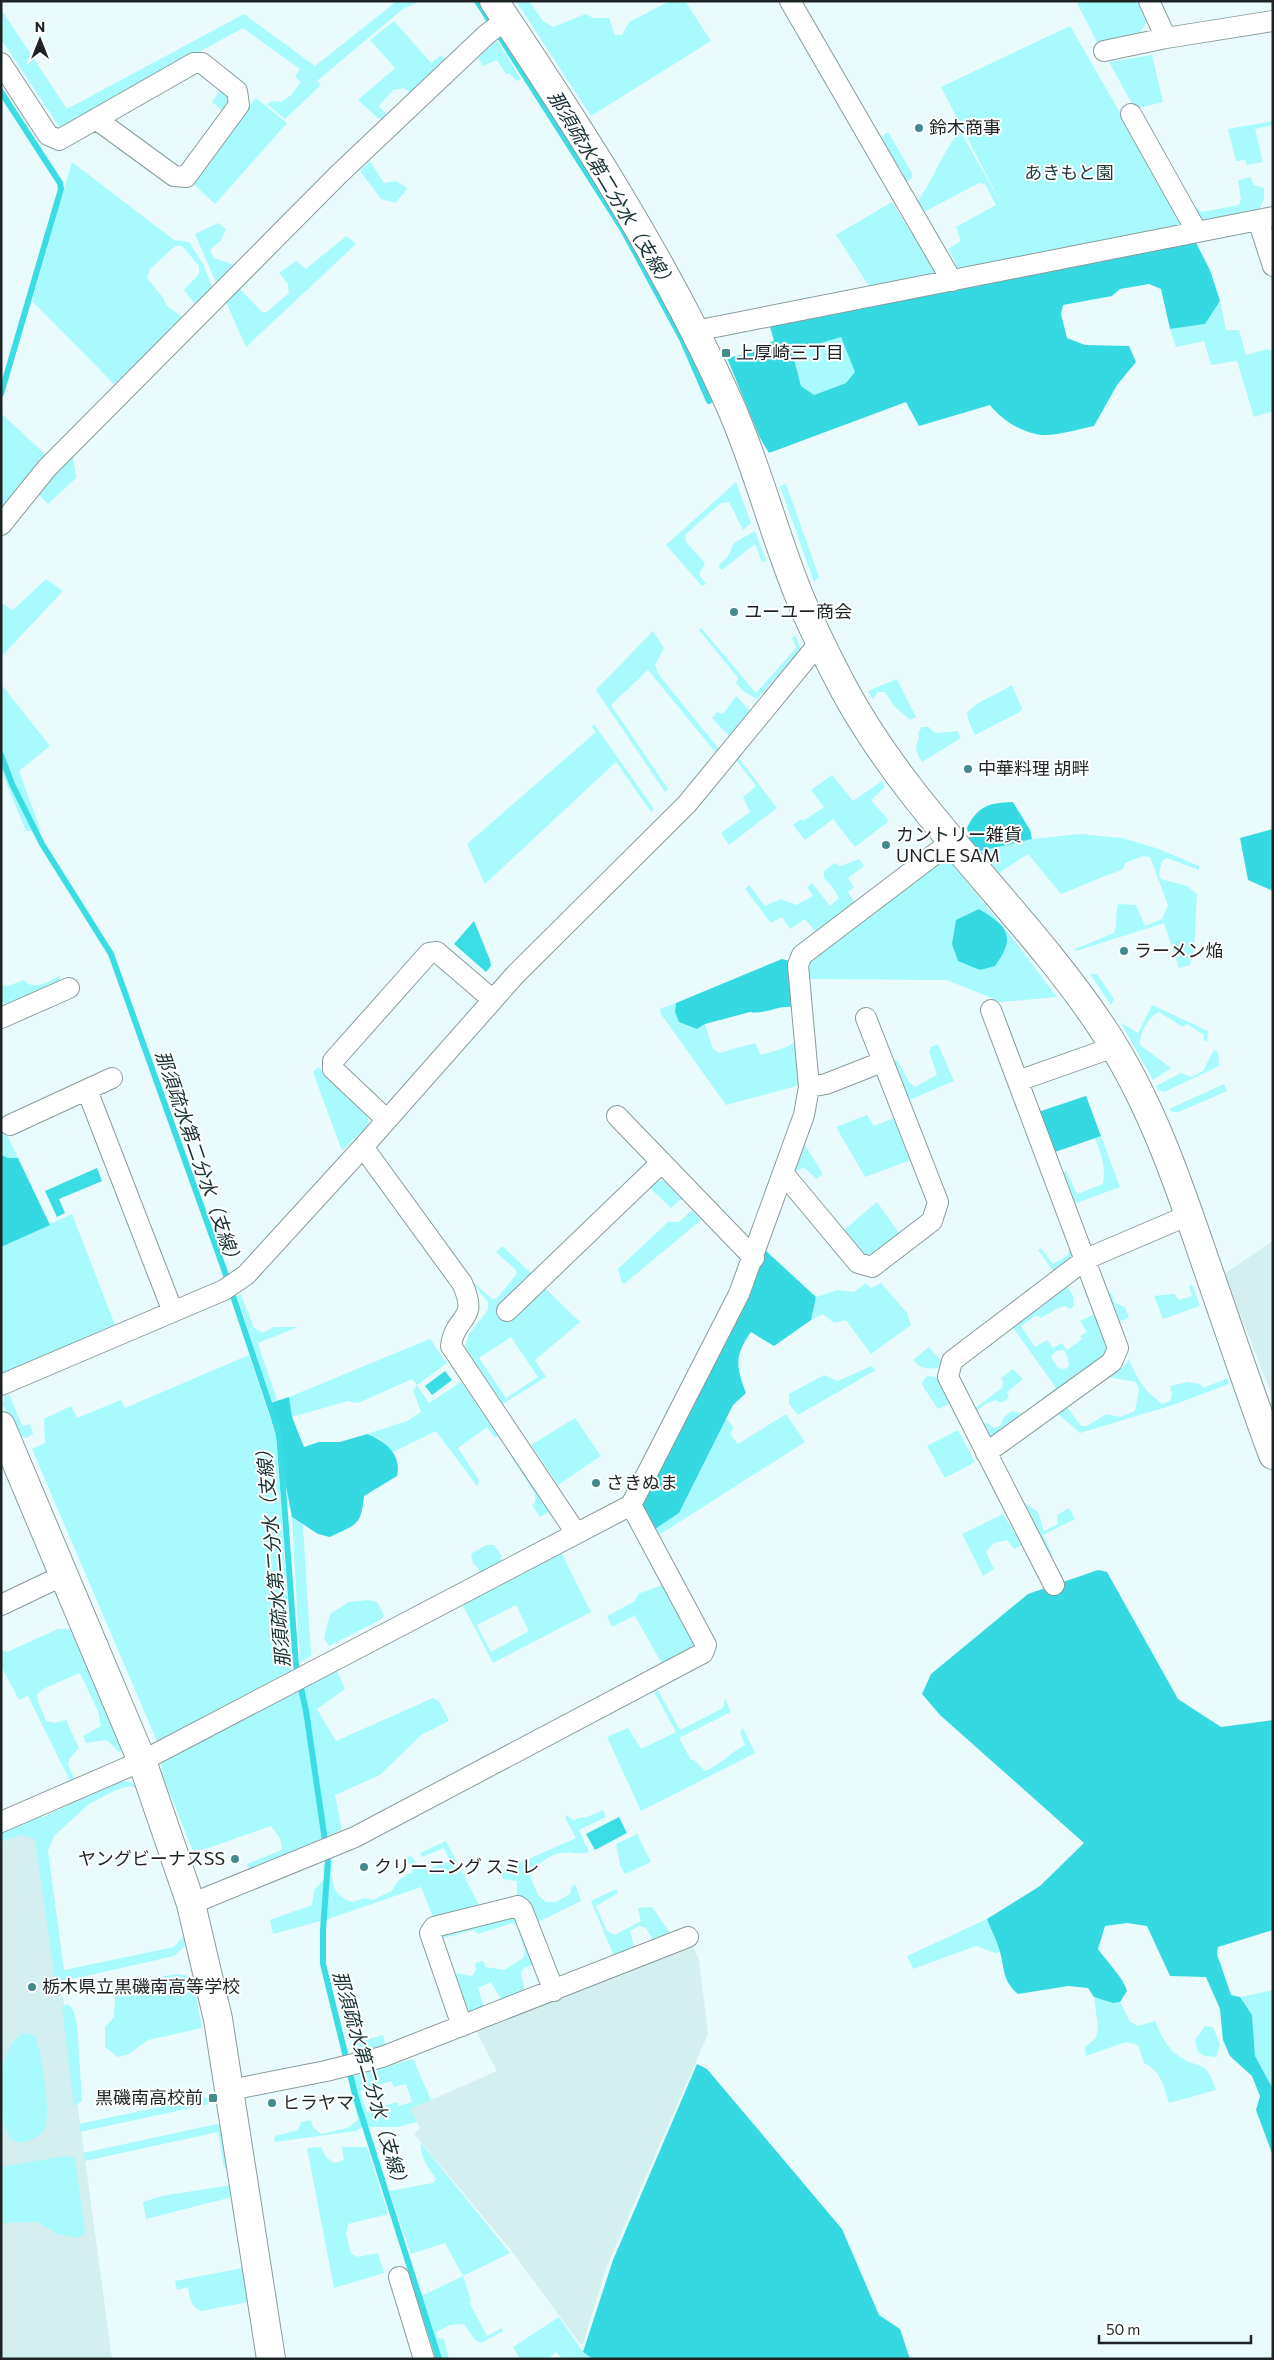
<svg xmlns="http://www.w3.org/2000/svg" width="1274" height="2360" font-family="Commissioner,'Noto Sans JP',sans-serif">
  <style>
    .built { fill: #d3eff0 }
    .green { fill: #a8fafe; fill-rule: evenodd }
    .forest { fill: #34d9e1; fill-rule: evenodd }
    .water { fill: #3bdde5 }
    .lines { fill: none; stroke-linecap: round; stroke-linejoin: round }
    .stream { stroke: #3bdde5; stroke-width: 6 }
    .street-casing { stroke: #8a9b9b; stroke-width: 22 }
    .secondary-casing { stroke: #8a9b9b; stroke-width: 30 }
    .street { stroke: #fff; stroke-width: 20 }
    .secondary { stroke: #fff; stroke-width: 28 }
    .poi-dot { fill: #428a8e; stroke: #fff; stroke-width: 2 }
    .labels { text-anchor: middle; stroke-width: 4; stroke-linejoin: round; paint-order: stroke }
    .poi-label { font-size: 18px; fill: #1e2425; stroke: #fff; text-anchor: start }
    .park-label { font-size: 18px; fill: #223c3d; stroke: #fff }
    .water-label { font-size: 19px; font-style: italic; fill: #183133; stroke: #fff }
  </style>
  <rect width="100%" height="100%" fill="#e9fbfc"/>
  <!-- built -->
  <path class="built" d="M1273,1241v156l-49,-123z
    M38,1812l74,547h-111v-531z
    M692,1945l7,14 9,75 -102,234 -23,76h-3l-69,-94 -97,-116 6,-6 -10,-19 87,-38 -22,-42z"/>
  <!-- green -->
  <path class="green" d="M397,1h23l-17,8 -86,72 4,4 -36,34 -18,-15 5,-3 9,1 10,-7 10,-13 -6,-5 5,-8 -57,-41 -183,100 -59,-89v-30l66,100 177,-95 71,52z
    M516,1h13l14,20 10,6 33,-13 7,4h16l6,17h7l7,-13 41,-21h15l26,40 -120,75z
    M1083,1h56l8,20 -7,12 -42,11 -21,-41z
    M394,21l37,42 10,-8 5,6 -35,32 -7,-5 -11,2 -14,16 8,9 -7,5 -22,-20 37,-32 -25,-28z
    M1070,26l114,197 -1,4 -224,44 -11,-22 13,-8 -5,-14 40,-22 -11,-21 -6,-1 -55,29 -7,-10c17,-23 25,-50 43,-71l42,74 -61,-118z
    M497,40l24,39 -4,2 -7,-7h-4l-9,-14 -14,6 -5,-8z
    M1152,55l11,47 -28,7 -26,-47z
    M221,89l8,5 2,11 -5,8 -14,-11z
    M256,98l31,25 -72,81 -25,-23z
    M1273,121v4l-18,4 8,33 -16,3 -2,-5 -9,1 -8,-32z
    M888,132l24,41v5l-5,4 -26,-45z
    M370,161l14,22 12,-2 12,7 -13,15 -14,-4 -21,-28z
    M72,162l102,78 15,2 14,22 11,27 -17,16 -13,-17 15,-16v-8l-17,-20h-7l-25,23 -3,9 17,21 2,6 19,14 -71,65 -82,-83z
    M1250,177l4,8 10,3v11l-4,9 -60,14 -8,-18 10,8 37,-7 2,-6 -3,-19z
    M892,202l43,69 -2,4 -64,11 -33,-51z
    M218,223l8,6 -5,11 -11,10 4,8 18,6 2,5 -16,18 -23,-53z
    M346,236l10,8 -110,103 -20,-45 13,-14 23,24h5l22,-19 -1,-9 -9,-11 17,-12 10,8z
    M1220,301l6,29h13l7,25 21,-6 6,2v60l-19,6 -17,-56 -26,4 -7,-24 -28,6 -6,-18 35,-5z
    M841,337l15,35 -10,11 -32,12 -13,-9 -7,-27 3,-9z
    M1,413l50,47 -50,61z
    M67,457h6l3,21 -28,26 -10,-10z
    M736,482l15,41 -8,7 -14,-28 -8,1 -36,32 1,7 19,21 -6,11 7,10 -4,2 -36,-41z
    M786,484l33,93 -5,5 -34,-96z
    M755,531l11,30 -4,1 -7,-18 -33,26 -4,-4 10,-10 6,-13z
    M46,579l17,12 -62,66v-54l12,7z
    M701,628l55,65 40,-45 -4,-10 3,-3 6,14 -44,50 -14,-8 -7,-8 2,-5 -39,-48z
    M653,631l11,17 -9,17 4,10 60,74 -3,4 -68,-83 -37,35 57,84 -3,3 -69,-102z
    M897,679l19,38 -6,3 -16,-14 -9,-14h-7l-5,7 -5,-8z
    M1,684l49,62 -31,25 22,60h-15l-25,-61z
    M1012,685l10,24 -2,3 -45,23 -6,-13 -2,-9c11,-13 30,-18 45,-28z
    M736,696l14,15 -21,25 -17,-18 5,-6 6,2z
    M594,724l60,85 -3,3 -35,-50 -131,122 -18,-40 129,-112 -4,-5z
    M922,727h7l6,6 22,-2 4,7 -39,24c-6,-8 -8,-15 -3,-24l-1,-5z
    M733,756l5,1 39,51 -48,37 -8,-12 29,-21 -7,-15 13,-11z
    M832,775l21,26 29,-20 3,6 -14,13 18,21 -34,26 -22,-28 -28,21 -12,-15 8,-6 2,2 21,-14 -13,-17z
    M1080,834l42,4 37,11 40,17v4l-32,-12 -5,3 -3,13 2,5 26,7 10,8 -3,55 -4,16 -11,3 -15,-45 -88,28 -1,-2 39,-16c4,-9 1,-19 4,-29l18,1 9,21 17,-7 6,-14 -18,-48 -7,-1 -18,7 -2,6 -62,25 -33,-40 -29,19 -18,-22 51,-12z
    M943,853l70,86 44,58 -56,5 -54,-22 -141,-1 2,-21z
    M859,859l5,7 -16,12 6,9 -6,5 7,11 -5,3 1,6 -33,23 -13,-16 -15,10 -8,-12 -11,6 -26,-34 4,-4 16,21 16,-7 15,6 17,-9 -6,-9 5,-4 18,23 9,-8 -7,-12 -8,-8v-7l10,-8 7,3z
    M1090,974h7l17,25 -3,6z
    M60,976l1,6 -56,23 -4,-6v-14l7,1 16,-6c10,12 24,1 36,-4z
    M676,1003l-1,9 22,17 8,-5 8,25 6,4 36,-10 6,12 26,-8 11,-7 2,45 -74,20 -65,-91 -1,-5z
    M1152,1005l56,26 -1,11 -3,-2v-5l-17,-11 -4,3 -24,-15c-10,4 -20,22 -19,33l31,23 -18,12 -32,-57 17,10z
    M938,1044l16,37 -45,19 -17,-39 5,-1 12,22 6,5 22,-12 -8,-24 2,-4z
    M1214,1050l4,2 1,14 -55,26 -6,-2 -2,-4 25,-13 10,4 12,-6z
    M318,1067l48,44 3,13 -27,27 -29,-79z
    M1224,1084l3,7 -4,2 -45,19h-6l-3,-3z
    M867,1115l7,11 19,-8 18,42 -46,17 -29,-50z
    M1,1122l17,36h-10l-7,-3z
    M1101,1136l19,51 -46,17 -12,-31 4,-2 11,23 26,-10c3,-17 -2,-30 -8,-46z
    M803,1142l20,32 -7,5 -12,-12 -10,5 -2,-2z
    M656,1181h9l16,18 -10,9 -21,-20z
    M877,1202l22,31 -23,21h-13l-20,-23z
    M692,1210l9,10 -77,64 -2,-1 -4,-14 50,-47h11z
    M72,1214l43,111 -108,49 -6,-1v-126z
    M1071,1243l3,14 -20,15 -16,-22 3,-2 12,16 15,-9z
    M502,1246l29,27 -31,31 42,-19 38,37 -45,38 11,17 -43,27 -38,-57 4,-13 19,-24v-8l-17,-20 1,-1 20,18 5,-1 20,-24 -1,-4 -20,-18zM511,1337l27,40 -32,21 -27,-40z
    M866,1283l5,5 10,-5 26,30 4,12 -40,29 -25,-34 -12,3 -11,-9 -12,6 5,-23 21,-7 17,2z
    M1066,1284l7,12 1,10 -4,3 -5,-3 -7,2 -17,10 -5,-3 -15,11 14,21 12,-7 6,8 9,-5 5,7 15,-11 -2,-3 7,-4 -7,-11 19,-9 10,42 -114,84 -5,-2 -7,-10 3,-4 8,6 6,-2 4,-9 8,-6 10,3 34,-26 -44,-62zM1064,1350l4,8 1,8 -4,3 -7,-1 -7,-11 5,-6z
    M1192,1284l8,22 -37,13 -9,-23 20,-2 5,6 13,-4 -3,-10z
    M1107,1291l5,3 3,9 10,4 4,11 -14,5z
    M241,1294l13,34 9,5 11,-6h24l-40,16 19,57 -6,2 -34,-106z
    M430,1339l17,24 -30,22 12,18 32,-21 37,54 -3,2 -8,-11 -29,21 21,32 -2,6 -41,-55 -43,21 -13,-13 -13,-5 40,-13 14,-9 -8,-22 4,-5 -5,-6 -54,24 -10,-2 -56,16 -3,-20z
    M929,1347l12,14 -3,7c-11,1 -17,1 -25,-8z
    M249,1355l27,81 16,234 -135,71 -125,-292 13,-6 -1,-24 27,-13 6,12 44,-18 4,8z
    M1129,1359c8,20 15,31 33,45l8,-3 2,-6 -2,-9 18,-4 12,2 3,4 25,-10 1,6 -56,21 -93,28 -24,-21 10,-6 15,20h6l19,-12 14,3 15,-6 4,-22 -3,-7 -29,-5 17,-11z
    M871,1366l5,4 -78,45 -9,-11v-10l35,-19 14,6z
    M1013,1369l10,10 -16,13 2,6 -8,5 -5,-3 -11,4 -9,7 -1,-3 27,-20 1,-6 -2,-4z
    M927,1376l11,1 11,27 -11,5 -14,-21 -2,-6z
    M9,1394l13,32 8,-2 3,10 -7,4 -9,-4 -14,-29 2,-10z
    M786,1414l19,28 -146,93 -4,-6 24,-16 47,-95 8,10 -4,6 8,10z
    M575,1418l26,38 -43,29 -27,-40z
    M958,1430l17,32 -30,16 -18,-32z
    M514,1454l37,56 -11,7 -8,-12 3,-3v-8l-24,-38z
    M1019,1499l19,13 6,19 14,-7 -1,-9 12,-7 6,11 -32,16 10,21 -3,1z
    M1003,1514l19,31 -8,4 -7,-9 -13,3 -8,9 8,17 -11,7 -21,-42z
    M292,1517l11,8 8,131 -11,6z
    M486,1545h8l8,11 -1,9 -19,8 -9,-10 -2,-9z
    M560,1550l31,62 -98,51 -32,-61zM516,1605l13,26 -38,21 -14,-27z
    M662,1585l32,52v9l-32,18 -27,-48 15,-8 -38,19 -5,-11 28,-15 3,-7z
    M368,1600l9,2 7,13 -4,5 -51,26 -5,-8 6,-24 19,-12z
    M58,1629h12l55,121 -6,2 -12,-12 -21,3 -3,-7 18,-10 -3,-15 -18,-38 -35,15 -8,6 1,7 8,20 8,2 12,-3 13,28 -9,10 -2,6 7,17 -4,2 -43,-87 -9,4 -18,-34v-16l6,2z
    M334,1664l11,25 -28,20 19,32 97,-43 6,3 10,20 -28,14 -41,40 -45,20 7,35 -92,40 -3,-6 35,-14 -2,-12 -9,-12 -63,22 -15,3 -32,-79 1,-12z
    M658,1690l22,40 43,-22 2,-10 6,14 -52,26 12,22h3l11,11c15,-6 25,-18 40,-26l-5,-13 3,-4 12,25 -114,58 -34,-74 21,-9 13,21 35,-17 -22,-40z
    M126,1781l8,3 3,4 -7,-2 -14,4 -27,14 -35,32 -6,15 16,119 110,-23 9,-10 2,9 -11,10 -115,26 -4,-2 -20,-141 -14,-4 -20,7v-10l35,-15h7l74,-35z
    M603,1810l3,7 -27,13 10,22c-12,3 -20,-1 -28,1 -12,2 -26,12 -31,23l8,19 8,7h10l14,-8 1,-6 4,-4 6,17 -43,21 -9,-22 -12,-3v-16l-14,-2 -2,-8 75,-33 -11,-20 1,-3 7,5 9,-3 3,1z
    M637,1834l14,28 -26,12 -5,-9 -4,-21z
    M446,1841l34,66 -46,12 -13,-32 -93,32 -55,15 -3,-14 42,-15 2,-15 10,-11 -1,-15h8c1,19 1,31 21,38l13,-4 8,2 20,-10c3,-10 11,-14 20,-18l-7,-15 5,-1c13,21 18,11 39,5l-6,-13 -22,9 -2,-4z
    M616,1889l2,4 -22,13 11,25 8,4 26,-14 -3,-13 14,-1 18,26 -17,7 -7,-12 -7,-2 -9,5 4,16 -20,9 -23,-55z
    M516,1911l25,68 -3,2 -6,-16 -8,3 -3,5 4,20 -23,9 -11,-20 -13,6 6,19 -12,6 -8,-3 -10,-37 18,3 4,-6 -1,-7 8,-2 3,6 18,3 19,-12 2,-6 -8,-26 -5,-3 -34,11 -5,-4 -33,9v-8z
    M987,1919l13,33 -5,1 -19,-7 -63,23 -6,-13z
    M177,1974l12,2 4,5 9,47 -54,12 -19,14 -11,3 -13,-10v-20l9,-10 1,-21 6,-12z
    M1273,1990v99l-18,-33 -3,-41 -12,-18z
    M1094,1997l19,6 7,-1 10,20 8,4 17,-5c6,15 12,27 25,36 23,14 25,1 36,33l-47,13c-5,-17 -8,-32 -25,-40l-6,-18 -12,-3 -40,14 -1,-9 11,-9 2,-11z
    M67,2004c7,3 8,12 10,20l5,77 -8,5 -12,-99z
    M1205,2026l8,1 7,18 -4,12 -11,-1 -7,-4 -3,-12z
    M23,2033l11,2c8,17 17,75 11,93 -3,8 -11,10 -18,13 -27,11 -26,-40 -26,-58 0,-17 7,-41 22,-50z
    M383,2035l2,9 8,-2 -34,14 -3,-13z
    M413,2059l18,41 -21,9 7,13 -19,5h-36l-6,4 -82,11 1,-6 23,-6 3,-8 10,-2 2,7 8,7 26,-6 11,-8 -10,-42zM391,2081l3,6 12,-3 6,18 -13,4 -2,-4 -30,10 -7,-21z
    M207,2097l2,7 -129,28 -1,-8z
    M217,2124l6,1 6,41 -5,2 -6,-36 -133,29 -2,-8z
    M421,2143l89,110 -47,23 8,24 -2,2 18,34 15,-8 1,3 -22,12 -6,-3 -11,-16 -14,1 -14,7 2,6 6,1 5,20h-8l-20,-63 42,-20 -18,-33 -34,11 -22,-63 44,-8 3,-4c-8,-12 -16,-21 -15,-36z
    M321,2147l5,10 8,6 10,-3 -2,-13h25l21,67 -40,10 -2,9 5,20 6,4 21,-4 6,20 -50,15 -27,-140z
    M65,2156l10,2 10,75 -7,5 -21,-4 -19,-12 -37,1v-56z
    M231,2185l1,12 -86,22 -3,-17 19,-6z
    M243,2268l6,34 -48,9c-11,-5 -11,-13 -13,-24l-11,3 -2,-9z
    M559,2317l24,35 10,7h-31l-6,-7 -8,7h-28l-7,-12z"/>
  <!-- forest -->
  <path class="forest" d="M1193,237l17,33 10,31 -15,23 -35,5 -9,-40 -12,-5 -29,5 -8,7 -49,9 -2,9 6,24 18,7 44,1 7,16 -19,23 -23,41c-16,3 -43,12 -58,8 -17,-3 -36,-16 -46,-29l-71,21 -13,-24 -137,51 -9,-15 -33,-80 14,-3 33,-14 -5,-18zM841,337l14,35 -9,11 -32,12 -13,-9 -7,-27 3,-9z
    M1013,802l17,28 2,9 -51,12 -11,-10 -3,-13c11,-23 23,-25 46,-26z
    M1273,829v62l-25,-11 -8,-42z
    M979,909c28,17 38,27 16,57l-15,4 -22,-9 -6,-17 4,-24z
    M782,959l8,2 3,46c-15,-2 -29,8 -43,5l-45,12 -8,5 -18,-7 -4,-10 1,-9z
    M1086,1096l15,40 -46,16 -3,-3 -14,-37z
    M1,1155l7,3h10l32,67 -49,22z
    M765,1250l51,47 -5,23 -37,26 -23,-14c-17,24 -15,34 -5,61l-13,12 -54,108 -24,16 -19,-22z
    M289,1397l3,20 12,30 15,-5h21l27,-8c18,7 35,20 30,42l-33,20c-3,31 -8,28 -34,41l-12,-3 -26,-17 -16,-81 -9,-32z
    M1098,1570l9,2 71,127 43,28 52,-7v210l-55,17 -1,7 14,41 9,2 12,18 3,41 18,33v67l-17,-46 4,-14 -8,-20 -22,-20 -7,-16 -3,-31 -14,-32 -36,-1 -23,-50 -20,-3 -22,3 -7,23c9,13 25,28 29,42l-7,11 -7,1 -19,-6 -6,-9 -20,-2 -50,8c-16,-14 -13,-24 -18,-42 -3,-11 -9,-22 -13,-33l53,-33 44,-43 -144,-128 -18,-21 9,-20 97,-80z
    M697,2064l10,5 135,160 37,86 21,14 10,30h-317l-10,-7 30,-92z"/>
  <!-- water -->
  <path class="water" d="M474,921l16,39 1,6 -5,6 -32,-28z
    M97,1168l5,13 -43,18 6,14 -8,4 -12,-26z
    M445,1371l7,9 -20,15 -7,-9z
    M619,1817l8,16 -32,17 -9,-16z"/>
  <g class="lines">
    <!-- stream -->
    <path class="stream" d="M477,1l146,229 59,109 27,62
      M1,92l59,91 1,6 -60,205
      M1,755l11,29 30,60 69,110 115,321 53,158 17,232 10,46 22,150 -5,69v34l33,134 83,261"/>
    <defs>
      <path id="street" d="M790,1l162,280
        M1149,1l17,37
        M1104,51l62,-13 107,-17
        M1,63l47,72 11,5 135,-77h8l35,28 2,14 -53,72 -12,-1 -78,-57
        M1131,114l66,118
        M1258,220l15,46
        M695,331l578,-114
        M1,525l46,-57 292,-294 148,-140 19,-14
        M1,1018l68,-30
        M1018,1081l96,-34
        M809,1087l17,-3 56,-22
        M87,1090l86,222
        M617,1116l137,142
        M387,1120l-54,-51v-8l96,-108 8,-1 56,48
        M10,1125l102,-47
        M363,1147l152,-172 172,-171 133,-162
        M783,1173l75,90 14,4 60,-46 6,-19 -72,-184
        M507,1311l155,-149
        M1,1385l223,-95 22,-15 117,-128 99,136c18,39 -7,31 -11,63l125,187
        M986,1453l126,-91 6,-14 -127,-338
        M631,1505l108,-211 65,-179 5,-28 -11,-122 4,-10 150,-114
        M1054,1585l-106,-208 4,-16 134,-102 103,-44
        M1,1605l63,-30
        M1,1822l141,-61 489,-256 75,140 -3,8 -348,184 -164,67
        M462,2026l-32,-93 4,-6 84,-21 4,3 32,82
        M230,2090l96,-19 56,-14 306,-120
        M399,2277l25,82"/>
      <path id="secondary" d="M494,1c87,130 172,261 236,404 27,61 43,126 68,188 14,34 30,66 47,98 68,125 180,220 258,338 47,71 74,150 101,229 23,66 45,132 69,197
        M1,1426l141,335 49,143 27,115 53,340"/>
    </defs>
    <!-- street casing -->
    <use href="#street" class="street-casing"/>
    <!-- secondary casing -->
    <use href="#secondary" class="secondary-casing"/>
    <!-- street -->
    <use href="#street" class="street"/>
    <!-- secondary -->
    <use href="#secondary" class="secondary"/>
  </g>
  <!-- markers -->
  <g class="poi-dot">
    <circle cx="919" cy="128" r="5"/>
    <rect x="721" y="348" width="10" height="10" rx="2.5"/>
    <circle cx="734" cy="612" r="5"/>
    <circle cx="968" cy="769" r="5"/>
    <circle cx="886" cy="845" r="5"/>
    <circle cx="1124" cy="951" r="5"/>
    <circle cx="596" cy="1483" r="5"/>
    <circle cx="235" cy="1859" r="5"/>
    <circle cx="364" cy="1867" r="5"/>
    <circle cx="32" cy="1987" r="5"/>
    <rect x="208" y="2093" width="10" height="10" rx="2.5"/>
    <circle cx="272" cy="2103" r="5"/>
  </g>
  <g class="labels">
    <!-- poi labels -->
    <g class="poi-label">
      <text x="929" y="134">鈴木商事</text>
      <text x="736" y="359">上厚崎三丁目</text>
      <text x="744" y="618">ユーユー商会</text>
      <text x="978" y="775">中華料理 胡畔</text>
      <text x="896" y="841">カントリー雑貨<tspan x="896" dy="21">UNCLE SAM</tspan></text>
      <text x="1134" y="957">ラーメン焔</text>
      <text x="606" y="1489">さきぬま</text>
      <text x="225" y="1865" text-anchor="end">ヤングビーナスSS</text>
      <text x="374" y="1873">クリーニング スミレ</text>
      <text x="42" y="1993">栃木県立黒磯南高等学校</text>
      <text x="203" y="2104" text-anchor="end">黒磯南高校前</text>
      <text x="282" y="2109">ヒラヤマ</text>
    </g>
    <!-- park labels -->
    <g class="park-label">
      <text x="1069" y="179">あきもと園</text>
    </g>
    <!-- water labels -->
    <g class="water-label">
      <text transform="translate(612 190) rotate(59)" y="7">那須疏水第二分水（支線）</text>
      <text transform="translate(199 1159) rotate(71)" y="7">那須疏水第二分水（支線）</text>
      <text transform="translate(273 1554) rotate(-95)" y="7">那須疏水第二分水（支線）</text>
      <text transform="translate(371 2081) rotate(74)" y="7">那須疏水第二分水（支線）</text>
    </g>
  </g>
  <!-- border -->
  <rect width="1274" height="2360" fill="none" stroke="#1e2425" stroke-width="5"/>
  <!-- north arrow -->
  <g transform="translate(40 40)" stroke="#ffffff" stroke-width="4" paint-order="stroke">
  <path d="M0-4L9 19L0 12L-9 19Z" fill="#1e2425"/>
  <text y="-8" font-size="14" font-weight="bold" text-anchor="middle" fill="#1e2425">N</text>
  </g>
  <!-- scale -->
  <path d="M1099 2335v8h152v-8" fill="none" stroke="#1e2425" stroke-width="2.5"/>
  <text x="1106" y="2335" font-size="15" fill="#1e2425" stroke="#ffffff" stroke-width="4" paint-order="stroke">50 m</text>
</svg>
